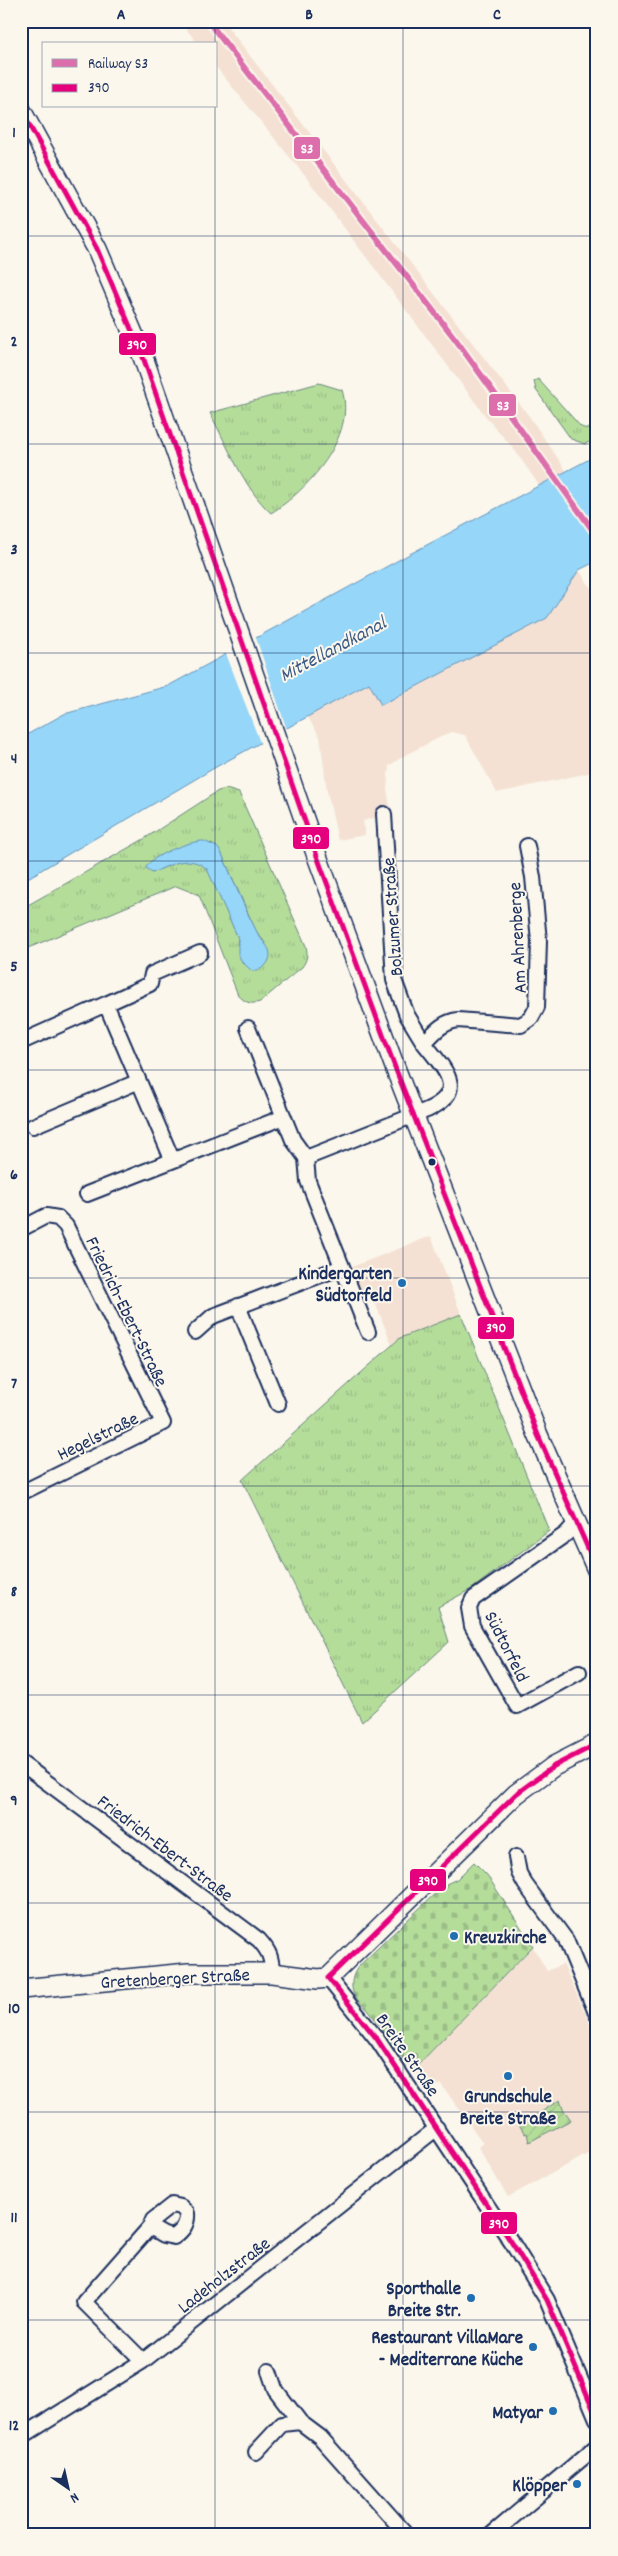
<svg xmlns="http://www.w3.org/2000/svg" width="618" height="2556" font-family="Dekko,sans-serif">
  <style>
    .built { fill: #f4e1d3 }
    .grass { fill: url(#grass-tufts); stroke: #68867c; fill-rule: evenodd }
    .cemetery { fill: url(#cemetery-stones); stroke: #68867c }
    .garden { fill: url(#garden-furrows); stroke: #68867c }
    .water { fill: #96d6f8; stroke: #6593ba }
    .pier { fill: #fbf7ec }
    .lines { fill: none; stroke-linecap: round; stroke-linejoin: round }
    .minor-casing { stroke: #1b2f5e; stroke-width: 18 }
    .secondary-casing { stroke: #1b2f5e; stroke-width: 22 }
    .minor { stroke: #fbf7ec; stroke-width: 14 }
    .secondary { stroke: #fbf7ec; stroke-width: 19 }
    .bus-1-casing { stroke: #fbf7ec; stroke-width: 9 }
    .bus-1 { stroke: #e5007d; stroke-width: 5 }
    .rail-1-casing { stroke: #fbf7ec; stroke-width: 10 }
    .rail-1 { stroke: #db6eab; stroke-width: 6 }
    .grid { fill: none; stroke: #1b2f5e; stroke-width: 1; stroke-opacity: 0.55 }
    .bus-dot { fill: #1b2f5e; stroke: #fbf7ec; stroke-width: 2 }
    .poi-dot { fill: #1f6fb2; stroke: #fbf7ec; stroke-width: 2 }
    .labels { text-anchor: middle; stroke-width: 4; stroke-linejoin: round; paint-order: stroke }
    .street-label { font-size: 19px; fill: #1b2f5e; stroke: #fbf7ec }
    .poi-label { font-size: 19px; font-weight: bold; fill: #1b2f5e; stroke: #fbf7ec; text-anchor: end }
    .water-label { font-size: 20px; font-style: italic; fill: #3a5984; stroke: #fbf7ec }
    .line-badge { stroke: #fbf7ec; stroke-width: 2 }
    .badge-label { font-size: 14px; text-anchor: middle; font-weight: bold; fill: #fff }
    .neatline { fill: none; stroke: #1b2f5e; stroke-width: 2 }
    .grid-label { font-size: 16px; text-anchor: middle; font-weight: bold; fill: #1b2f5e }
  </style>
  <defs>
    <pattern id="grass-tufts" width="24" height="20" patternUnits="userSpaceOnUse" patternTransform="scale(1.25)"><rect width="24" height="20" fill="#b5dd9a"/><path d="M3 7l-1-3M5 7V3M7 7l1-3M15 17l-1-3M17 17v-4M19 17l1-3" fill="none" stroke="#9bbe87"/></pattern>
    <pattern id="cemetery-stones" width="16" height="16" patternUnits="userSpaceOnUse" patternTransform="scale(1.25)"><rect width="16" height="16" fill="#b5dd9a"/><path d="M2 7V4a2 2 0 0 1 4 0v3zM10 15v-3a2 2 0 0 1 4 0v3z" fill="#9bbe87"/></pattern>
    <pattern id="garden-furrows" width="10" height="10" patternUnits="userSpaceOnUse" patternTransform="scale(1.25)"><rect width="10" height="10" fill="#b5dd9a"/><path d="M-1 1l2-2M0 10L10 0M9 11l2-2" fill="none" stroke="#9bbe87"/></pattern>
  </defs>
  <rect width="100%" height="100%" fill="#fbf7ec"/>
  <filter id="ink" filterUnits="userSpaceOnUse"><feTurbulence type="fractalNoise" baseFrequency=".02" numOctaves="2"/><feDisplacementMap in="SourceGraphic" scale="10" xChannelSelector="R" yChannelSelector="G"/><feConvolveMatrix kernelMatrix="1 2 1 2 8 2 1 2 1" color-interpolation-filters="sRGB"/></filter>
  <g filter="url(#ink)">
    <!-- built -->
    <path class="built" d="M180,21h43l306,395 68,100v53l-81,-117 -29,-34 -181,-241 -90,-110v-23h-18z
      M579,570l18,27v174l-100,22 -32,-58 -14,-3 -46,23 -16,11 -2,23 4,24 -28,8 2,14 -27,5 -11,-49 -7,-54 -13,-21 62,-34 12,23 166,-87z
      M431,1236l30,78 -61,24 -8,7 -16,-40 -15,-7 -12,-30z
      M533,1947l14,24 16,-7 34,75v110l-89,48 -30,-50 5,-4 -42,-59 -12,7 -15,-22z"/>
    <!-- grass -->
    <path class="grass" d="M538,379l43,48 6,2 10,-4v14l-12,5 -14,-5 -35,-49 -2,-9z
      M319,383l23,7c15,46 -35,101 -71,123 -26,-23 -44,-68 -61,-100z
      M226,789l13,4 67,153c2,9 1,14 -4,21l-42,35c-10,3 -15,0 -22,-7l-39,-100 -23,-9 -155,65v-42l123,-70 74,-48zM211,843l10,9 35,79 10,13 -29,1 1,-7 -29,-66c-15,-22 -39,-7 -57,1z
      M461,1314l88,217 -76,57 -35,19 11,35 -87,80 -120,-242 158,-142z"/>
    <!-- cemetery -->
    <path class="cemetery" d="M474,1862l13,13 46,71 -119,123c-19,-14 -31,-41 -46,-59 -5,-5 -13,-11 -15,-18 -3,-9 0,-19 6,-26l85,-81 13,-6z"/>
    <!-- garden -->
    <path class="garden" d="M560,2100l3,9 8,11 -42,22 -2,-9 -2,1 -7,-11 10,-5 2,1z"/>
    <!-- water -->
    <path class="water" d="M597,455v106l-18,9 -32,48 -166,87 -12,-22 -153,84 -195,115v-144l43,-24 104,-28 238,-130z
      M204,841l13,6 4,5c12,27 23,56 37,82 4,8 11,11 12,20 0,11 -9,16 -18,17l-10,-9 -4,-8v-16l-31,-69c-19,-16 -36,-4 -55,4l-6,-5c3,-12 46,-28 58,-27z"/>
    <!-- pier -->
    <path class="pier" d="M255,635l32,95 -26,15 -36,-94z"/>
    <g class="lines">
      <defs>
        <path id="minor" d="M384,814l10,166 13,35 17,28
          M248,1028l45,112 13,18
          M21,1042l85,-38
          M33,1126l104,-44
          M306,1158l121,-48c42,-19 17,-41 -3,-67 10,-10 18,-21 34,-23l63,5 10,-7 6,-11 2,-66 -6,-64 -6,-31
          M306,1158l2,23 60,151
          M172,1159l-66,-155 44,-20 2,-10 48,-21
          M87,1194l197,-77
          M21,1229l25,-13 12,2 8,8 97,197 -142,70
          M238,1306l40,98
          M195,1332l18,-16 129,-49
          M575,1524l-9,10 -93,65 -4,9 3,18 45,80 62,-34
          M21,1763l238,177c10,11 13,18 13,33
          M516,1857l3,16 6,11 41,56 31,75
          M328,1978l49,61 137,207 33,54 50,119
          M143,2361l-59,-59 66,-75 3,-7 19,-15 9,2 6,6c1,11 -4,17 -13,24l-10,-2 -14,-8
          M269,2371l6,18 25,33
          M21,2437l122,-76 294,-233
          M256,2452l26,-28 18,-2 20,15 87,98
          M491,2535l106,-89"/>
        <path id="secondary" d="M21,110l76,139 46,108 174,499 79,214 142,365 59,135
          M21,1989l167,-16h84l46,6 10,-1 188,-184 38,-28 43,-22"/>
      </defs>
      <!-- minor casing -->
      <use href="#minor" class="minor-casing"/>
      <!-- secondary casing -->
      <use href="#secondary" class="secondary-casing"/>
      <!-- minor -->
      <use href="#minor" class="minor"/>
      <!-- secondary -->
      <use href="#secondary" class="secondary"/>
      <defs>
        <path id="bus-1" d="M21,110l76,139 46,108 174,499 79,214 142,365 59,134
          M597,1744l-43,22 -38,28 -188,184 49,61 137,207 33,54 50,118"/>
      </defs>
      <!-- bus-1 casing -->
      <use href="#bus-1" class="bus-1-casing"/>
      <!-- bus-1 -->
      <use href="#bus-1" class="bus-1"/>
      <defs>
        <path id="rail-1" d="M208,21l248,319 141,196"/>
      </defs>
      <!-- rail-1 casing -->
      <use href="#rail-1" class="rail-1-casing"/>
      <!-- rail-1 -->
      <use href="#rail-1" class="rail-1"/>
    </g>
  </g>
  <!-- grid -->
  <path class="grid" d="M215,21v23M403,21v2514M215,106v2429M21,236h576M21,444h576M21,653h576M21,861h576M21,1070h576M21,1278h576M21,1486h576M21,1695h576M21,1903h576M21,2112h576M21,2320h576"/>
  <!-- markers -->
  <circle class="bus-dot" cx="432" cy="1162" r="4.5"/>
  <g class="poi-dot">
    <circle cx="402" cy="1283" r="5"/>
    <circle cx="454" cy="1936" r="5"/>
    <circle cx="508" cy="2076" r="5"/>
    <circle cx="471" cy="2298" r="5"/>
    <circle cx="533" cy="2347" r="5"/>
    <circle cx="553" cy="2411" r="5"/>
    <circle cx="577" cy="2484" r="5"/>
  </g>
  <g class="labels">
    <!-- street labels -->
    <g class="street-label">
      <text transform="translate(391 917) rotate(-94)" y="7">Bolzumer Straße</text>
      <text transform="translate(516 938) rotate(-93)" y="7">Am Ahrenberge</text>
      <text transform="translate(128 1311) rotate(64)" y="7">Friedrich-Ebert-Straße</text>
      <text transform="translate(97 1435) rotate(-26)" y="7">Hegelstraße</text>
      <text transform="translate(508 1646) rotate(63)" y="7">Südtorfeld</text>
      <text transform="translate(166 1847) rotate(37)" y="7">Friedrich-Ebert-Straße</text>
      <text transform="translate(175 1977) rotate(-3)" y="7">Gretenberger Straße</text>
      <text transform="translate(409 2054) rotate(55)" y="7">Breite Straße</text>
      <text transform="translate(223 2274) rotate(-38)" y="7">Ladeholzstraße</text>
    </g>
    <!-- poi labels -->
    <g class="poi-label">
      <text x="392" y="1279">Kindergarten<tspan x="392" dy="22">Südtorfeld</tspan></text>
      <text x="464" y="1943" text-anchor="start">Kreuzkirche</text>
      <text x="508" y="2102" text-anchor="middle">Grundschule<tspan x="508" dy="22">Breite Straße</tspan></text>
      <text x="461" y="2294">Sporthalle<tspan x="461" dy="22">Breite Str.</tspan></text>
      <text x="523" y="2343">Restaurant VillaMare<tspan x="523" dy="22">- Mediterrane Küche</tspan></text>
      <text x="543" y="2418">Matyar</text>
      <text x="567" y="2491">Klöpper</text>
    </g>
    <!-- water labels -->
    <g class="water-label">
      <text transform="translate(332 648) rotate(-28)" y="7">Mittellandkanal</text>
    </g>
  </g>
  <g class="line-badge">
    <rect x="293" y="136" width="28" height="24" rx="5" fill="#db6eab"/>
    <rect x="118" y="332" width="39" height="24" rx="5" fill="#e5007d"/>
    <rect x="488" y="393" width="29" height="24" rx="5" fill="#db6eab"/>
    <rect x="292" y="826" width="38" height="24" rx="5" fill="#e5007d"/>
    <rect x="477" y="1316" width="38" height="24" rx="5" fill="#e5007d"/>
    <rect x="409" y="1868" width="38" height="24" rx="5" fill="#e5007d"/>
    <rect x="480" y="2211" width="38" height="24" rx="5" fill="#e5007d"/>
  </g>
  <g class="badge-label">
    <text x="307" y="153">S3</text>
    <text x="137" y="349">390</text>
    <text x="503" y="410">S3</text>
    <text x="311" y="843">390</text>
    <text x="496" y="1332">390</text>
    <text x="428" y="1885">390</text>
    <text x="499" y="2228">390</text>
  </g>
  <!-- margin -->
  <rect width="618" height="2556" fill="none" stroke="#fbf7ec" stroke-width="55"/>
  <!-- legend -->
  <rect x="42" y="42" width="175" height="65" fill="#fbf7ec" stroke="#a1a7b3"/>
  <rect x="52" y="59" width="25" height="8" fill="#db6eab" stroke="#a1a7b3"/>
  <text x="88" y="68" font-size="15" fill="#1b2f5e">Railway S3</text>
  <rect x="52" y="84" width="25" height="8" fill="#e5007d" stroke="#a1a7b3"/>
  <text x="88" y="92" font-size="15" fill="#1b2f5e">390</text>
  <!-- north arrow -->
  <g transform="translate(68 2488) rotate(146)" stroke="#fbf7ec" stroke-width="4" paint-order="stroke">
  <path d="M0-4L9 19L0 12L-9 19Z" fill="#1b2f5e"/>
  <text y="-8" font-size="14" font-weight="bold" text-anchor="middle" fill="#1b2f5e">N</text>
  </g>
  <rect x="28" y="28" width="562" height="2500" class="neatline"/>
  <g class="grid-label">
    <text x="121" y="19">A</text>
    <text x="309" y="19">B</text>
    <text x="497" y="19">C</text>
    <text x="14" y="137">1</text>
    <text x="14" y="346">2</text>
    <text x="14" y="554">3</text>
    <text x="14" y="763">4</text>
    <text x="14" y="971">5</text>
    <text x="14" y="1179">6</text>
    <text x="14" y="1388">7</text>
    <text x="14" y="1596">8</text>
    <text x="14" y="1805">9</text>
    <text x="14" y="2013">10</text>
    <text x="14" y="2222">11</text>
    <text x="14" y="2430">12</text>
  </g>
</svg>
